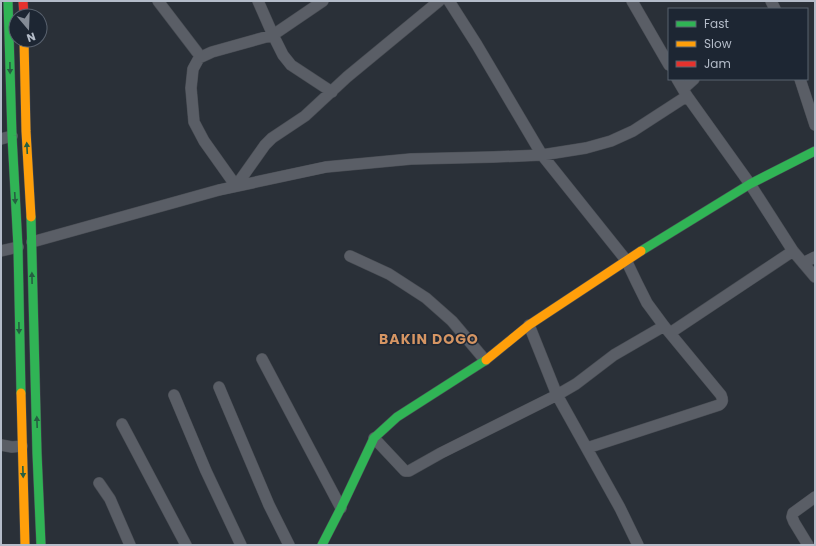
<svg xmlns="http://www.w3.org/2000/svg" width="816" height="546" font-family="Poppins,sans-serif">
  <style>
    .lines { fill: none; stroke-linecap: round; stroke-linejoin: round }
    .street-casing { stroke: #484c53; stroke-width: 12 }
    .fast-casing { stroke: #484c53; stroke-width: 10 }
    .slow-casing { stroke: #484c53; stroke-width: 10 }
    .jam-casing { stroke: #484c53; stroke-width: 10 }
    .street { stroke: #5a5e66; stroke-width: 11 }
    .fast { stroke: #30b455; stroke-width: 9 }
    .slow { stroke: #ff9f0a; stroke-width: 9 }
    .jam { stroke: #e5322d; stroke-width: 9 }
    .oneway { fill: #255f41 }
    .labels { text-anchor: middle; stroke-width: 3; stroke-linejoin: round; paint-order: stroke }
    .district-label { font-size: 14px; font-weight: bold; letter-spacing: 1px; fill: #d59563; stroke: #1d2633 }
  </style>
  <rect width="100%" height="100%" fill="#2a3038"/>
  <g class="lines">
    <defs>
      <path id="street" d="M158,1l39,51
        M258,1l15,34 10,20 8,10 41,27
        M323,1l-50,34 -61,17 -13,6 -6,11 -2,19 3,34 10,19 32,45 29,-41 7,-7 33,-22 42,-39 92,-76
        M449,1l28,44 65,110 84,105 11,23 10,20 17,23 57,69c2,5 2,7 -2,10l-132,43
        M632,1l37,64
        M771,1l4,8
        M677,79l10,17 63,88 43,67 22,26
        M800,79l15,46
        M683,89l11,-10
        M1,139l11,-3
        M32,242l187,-52 107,-23 85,-8 82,-2 49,-2 44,-7 25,-7 22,-10 54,-35
        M1,251l17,-4
        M350,256l39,18 37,24 26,23 33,39
        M803,263l12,-6
        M529,325l28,70 63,113 18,37
        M670,333l123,-82
        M262,359l79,149
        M219,387l50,118 20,40
        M174,395l32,76 35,74
        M122,424l64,121
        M374,438l31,33h4l32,-18 116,-58 19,-11 38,-29 50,-29
        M1,445l11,2 10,-1
        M99,483l11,16 20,46
        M808,545l-14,-23 -2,-5 1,-4 22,-16"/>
      <path id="fast" d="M8,1l4,135 6,111 3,146
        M31,217l6,236 4,92
        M641,251l109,-67 65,-33
        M322,545l19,-37 33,-70 23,-21 89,-57"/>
      <path id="slow" d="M24,40l2,91 5,86
        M486,360l43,-35 112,-74
        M21,393l4,152"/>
      <path id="jam" d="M23,1l1,15"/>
    </defs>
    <!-- street casing -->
    <use href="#street" class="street-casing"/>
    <!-- fast casing -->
    <use href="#fast" class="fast-casing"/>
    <!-- slow casing -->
    <use href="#slow" class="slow-casing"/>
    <!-- jam casing -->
    <use href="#jam" class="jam-casing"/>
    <!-- street -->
    <use href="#street" class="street"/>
    <!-- fast -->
    <use href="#fast" class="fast"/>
    <!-- slow -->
    <use href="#slow" class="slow"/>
    <!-- jam -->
    <use href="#jam" class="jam"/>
  </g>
  <!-- one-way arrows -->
  <defs><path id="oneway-solid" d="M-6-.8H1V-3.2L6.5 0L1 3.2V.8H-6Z"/></defs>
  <g class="oneway">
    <use href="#oneway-solid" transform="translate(10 68) rotate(89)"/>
    <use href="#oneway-solid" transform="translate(27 148) rotate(-93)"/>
    <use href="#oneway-solid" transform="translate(15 198) rotate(87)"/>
    <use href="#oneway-solid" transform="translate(32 278) rotate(-91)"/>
    <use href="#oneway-solid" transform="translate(19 328) rotate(89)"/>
    <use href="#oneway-solid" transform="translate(37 422) rotate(-92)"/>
    <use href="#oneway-solid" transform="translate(23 472) rotate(88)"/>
  </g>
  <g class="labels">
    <!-- district labels -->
    <g class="district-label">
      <text x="429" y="344">BAKIN DOGO</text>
    </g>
  </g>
  <!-- border -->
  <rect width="816" height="546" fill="none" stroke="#b4bcc9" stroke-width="4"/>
  <!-- legend -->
  <rect x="668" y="8" width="140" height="72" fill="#1d2633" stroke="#59626f"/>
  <rect x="676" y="21" width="20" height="6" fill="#30b455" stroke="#59626f"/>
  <text x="704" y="28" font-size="12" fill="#b4bcc9">Fast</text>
  <rect x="676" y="41" width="20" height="6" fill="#ff9f0a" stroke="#59626f"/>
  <text x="704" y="48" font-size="12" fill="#b4bcc9">Slow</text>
  <rect x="676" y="61" width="20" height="6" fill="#e5322d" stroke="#59626f"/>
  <text x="704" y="68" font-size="12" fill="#b4bcc9">Jam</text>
  <!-- north arrow -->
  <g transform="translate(28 28) rotate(161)"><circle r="19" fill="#1d2633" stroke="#59626f"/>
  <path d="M0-3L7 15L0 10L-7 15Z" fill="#848b96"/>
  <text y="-6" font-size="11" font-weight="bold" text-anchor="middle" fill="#b4bcc9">N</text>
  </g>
</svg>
